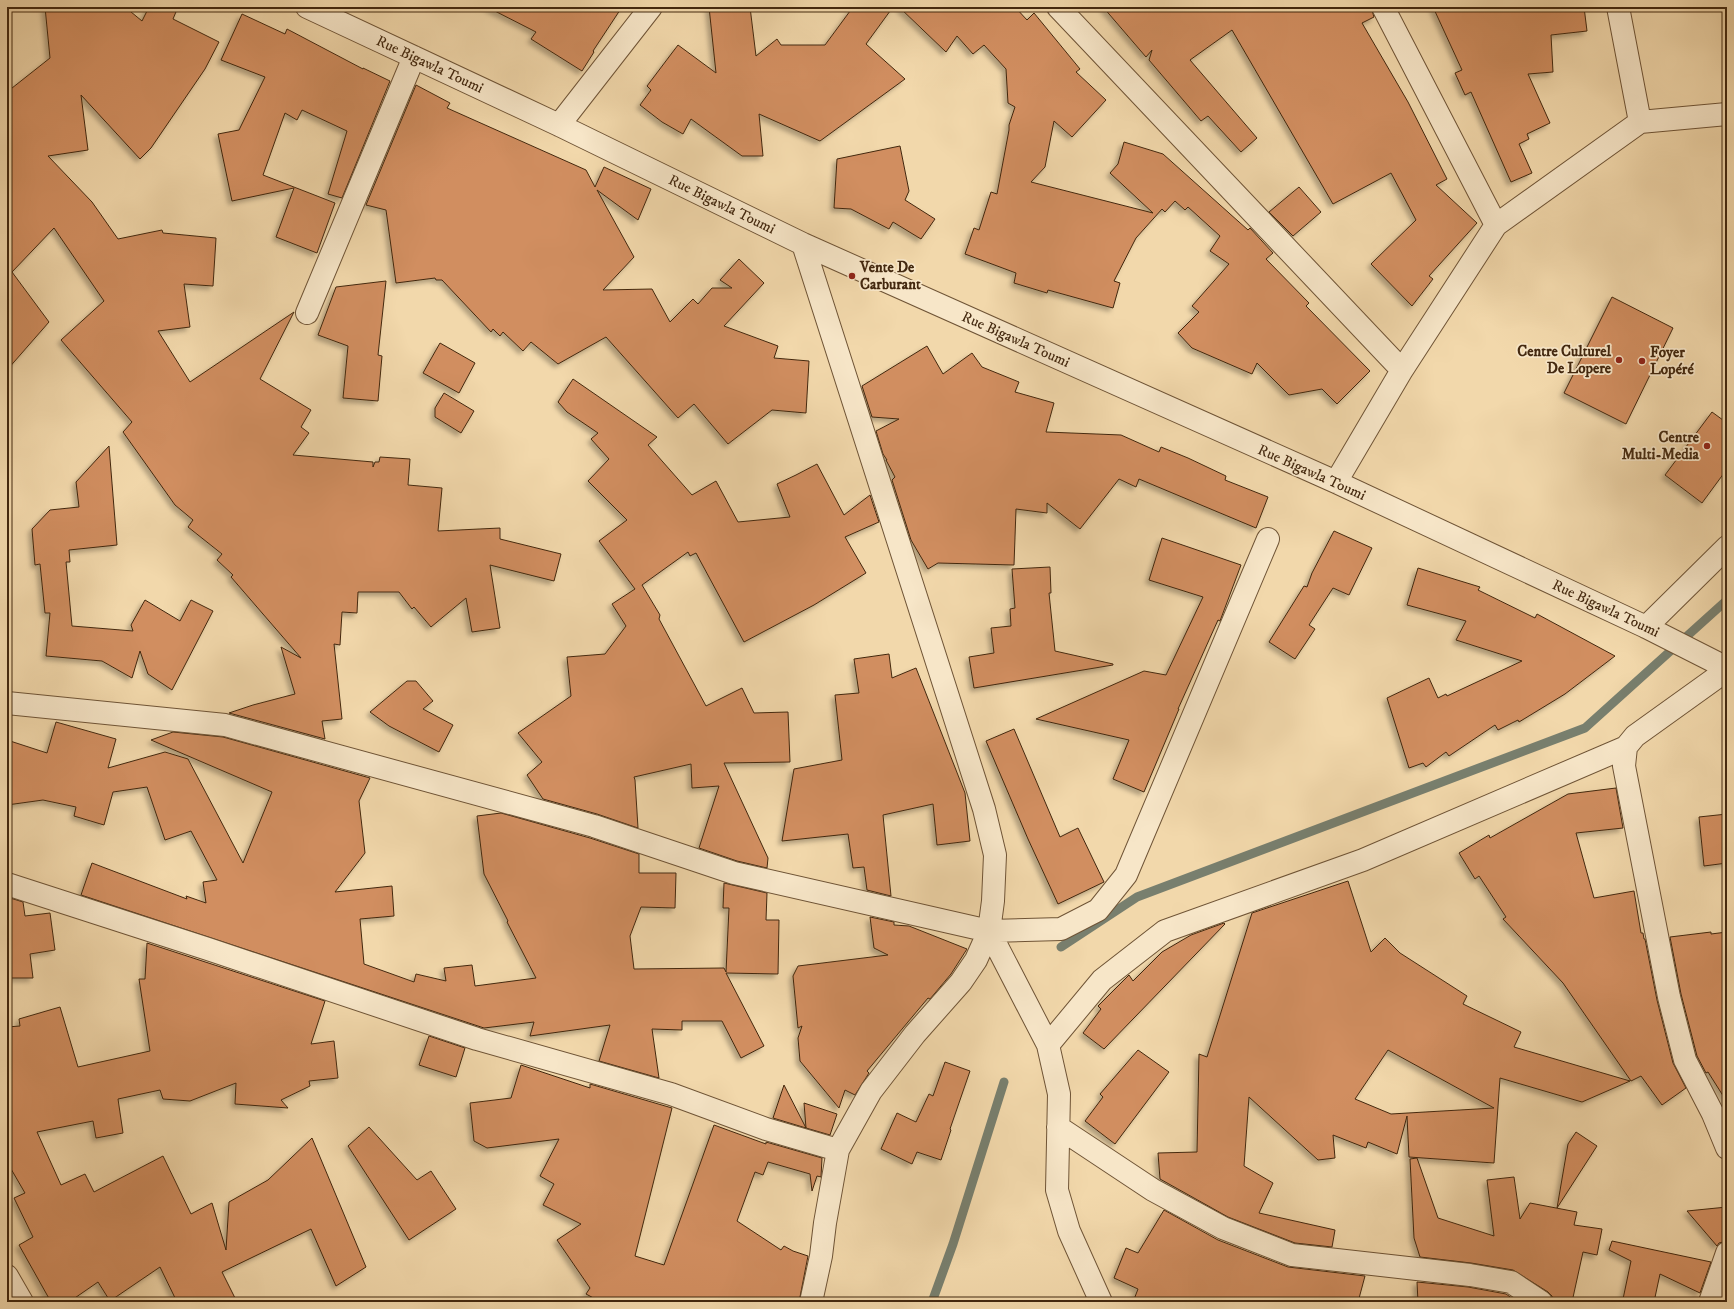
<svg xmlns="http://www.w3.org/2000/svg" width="1734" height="1309" font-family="'IM FELL DW Pica',serif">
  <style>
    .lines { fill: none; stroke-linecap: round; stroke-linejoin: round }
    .stream { stroke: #787f6e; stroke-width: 9 }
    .building { fill: #d18e61; stroke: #43280f; fill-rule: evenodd; filter: url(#shadow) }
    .minor-casing { stroke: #6f5436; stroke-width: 24 }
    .minor { stroke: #f7e6c8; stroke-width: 22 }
    .poi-dot { fill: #8f2418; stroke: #f7e6c8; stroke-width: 1.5 }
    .labels { text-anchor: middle; stroke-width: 3.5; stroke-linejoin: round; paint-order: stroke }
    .street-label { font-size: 15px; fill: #43280f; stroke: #f7e6c8 }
    .poi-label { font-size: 15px; font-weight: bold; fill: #43280f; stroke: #f7e6c8; text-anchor: start }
  </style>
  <defs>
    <filter id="shadow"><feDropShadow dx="-3.5" dy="3.5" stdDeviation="2" flood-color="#0004"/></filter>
  </defs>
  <rect width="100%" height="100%" fill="#f2d8ab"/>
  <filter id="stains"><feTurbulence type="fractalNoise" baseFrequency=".005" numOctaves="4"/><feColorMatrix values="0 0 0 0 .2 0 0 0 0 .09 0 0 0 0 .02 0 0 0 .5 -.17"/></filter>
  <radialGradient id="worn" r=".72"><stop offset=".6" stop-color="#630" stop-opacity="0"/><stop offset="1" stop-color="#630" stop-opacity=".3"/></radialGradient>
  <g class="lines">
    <!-- stream -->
    <path class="stream" d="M1061,947l76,-50 448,-169 142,-128
      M932,1302l21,-58 51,-162"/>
  </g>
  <!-- building -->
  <path class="building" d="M45,7h80l17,14 7,-14h29l-5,12 46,23 -14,27 -54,79 -11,11 -59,-64 7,55 -40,6 44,46 26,37 44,-9 1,3 53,5 -3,48 -29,-2 6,43 -32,4 32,51 104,-70 -34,67 51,31 -10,17 8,6 -16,22 80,7v5l2,-5h4l1,-5 30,2 -2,26 34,3 -4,43 62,-3v11l61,15 -7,27 -64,-16 10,63 -28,4 -6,-34 -35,29 -17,-20 -2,2 -13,-17h-41l-1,21 -15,-1 -2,33 -6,-1 8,75 -20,2 3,18 -96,-26 24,-8 42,-11 -14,-47 20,11 -70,-81 2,-2 -16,-15 5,-6 -34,-27 5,-7 -18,-15 -52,-73 9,-10 -71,-82 43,-39 -50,-73 -42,44 37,50 -42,48v-278l43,-34z
    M487,7h135l-29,44 1,1 -12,19 -51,-32 5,-7z
    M709,7h41l6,49 21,-17 4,6h44l28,-38h40l-27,37 39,35 -85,62 -61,-27 4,42h-21l-51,-37 -8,15 -21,-12 -22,-17 11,-15 -4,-4 31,-41 38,28z
    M899,7h116l12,13 7,-7 46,56 -4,3 30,28 -34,37 -18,-16 -9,46 -14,15 122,31 -43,-40 8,-9 6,-22 39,12 85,76 2,-2 23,25 -7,6 43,44 -3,3 64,65 -33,33 -15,-15 -33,6 -32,-32 -5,11 -60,-26 -14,-15 21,-21 -7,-6 37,-42 -19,-13 10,-15 -32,-29 -3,3 -10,-9 -10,11 -3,-3 -26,29 -22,43 6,2 -7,25 -65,-18 -1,3 -33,-10 2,-10 -51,-19 9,-26 5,2 12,-38 6,2 12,-64v-5l6,-18 -7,-4 -2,-34 -22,-24 -11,9 -16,-18 -11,16z
    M1103,7h268l3,10 -12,6 46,79 39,77 -11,6 41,38 -48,53 4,3 -21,27 -41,-42 45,-44 -25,-47 -58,31 -101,-174 -42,30 67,78 -16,14 -33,-36 -7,5 -52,-61 3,-10 -6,7z
    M1433,7h151l3,24 -36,4 2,37 -25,2 22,49 -23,11 2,5 -10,5 13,29 -21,9 -40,-90 -6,3 -10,-22 7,-3z
    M242,14l43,20 2,-5 76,40v-1l27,13 -48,117 -14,-4 19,-63 -45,-21 -5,10 -12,-7 -22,62 72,28 -18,50 -41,-16 18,-49 -62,13 -14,-67 21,-4 26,-53 -44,-17z
    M416,85l34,18 -3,5 139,62 9,17 9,-20 47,22 -13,31 -41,-30 37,67 -31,33 49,-1 18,33 23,-23 5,5 14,-16h20l-12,-8 19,-21 25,24 -40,43 54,20 -4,12 35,3 -3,52 -34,-3 -44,34 -34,-40 -16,14 -72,-81 -48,27 -27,-22 -8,9 -20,-19 -3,4 -7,-7 -2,3 -49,-52h-6l-1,-2 -39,5 -10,-73 -20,-5z
    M900,146l9,45 -4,9 30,19 -14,20 -28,-17 -4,7 -38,-20 -17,-1 3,-49z
    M1299,187l22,25 -28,24 -24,-24z
    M386,281l-8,74 4,1 -4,45 -35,-3 5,-52 -30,-11 18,-48z
    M1612,297l61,31 -47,96 -62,-31z
    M440,343l35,20 -16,30 -36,-20z
    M927,346l16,28 29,-21 10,14 37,15 -4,10 39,11 -8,29 75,3 38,17 2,-5 27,11 38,18 -1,4 43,17 -12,31 -117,-49 -3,8 -17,-8 -39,50 -33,-26v10l-31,-4 -2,56 -76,-2 -10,6 -17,-29 -19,-60 3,-3 -9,-17h1l-4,-6 -7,-23 23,-12 -27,-2 -10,-31z
    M573,379l84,58 -9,8 44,50 24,-14 22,41 52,-5 -13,-33 19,-9 21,-11 27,51 26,-20 9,27 -34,15 21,36 -52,32 -70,37 -48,-89 -6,3 -2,-4 -46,33 18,30 -1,4 47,87 36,-18 12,25 34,-1 2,50 -66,1 44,95 -1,10 -30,-7 -38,-13 20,-62 -27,2 -1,-24 -57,13 1,3 3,48 -41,-14 -54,-15 -16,-24 15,-13 -24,-29 53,-37 -4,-39 38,-3 21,-28 -14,-22 23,-15 -36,-48 28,-21 -39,-39 21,-22 -18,-20 7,-6 -31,-21 -9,-10z
    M444,393l30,18 -13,22 -26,-16v-9z
    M1712,412l15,11v46l-25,34 -37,-28z
    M109,446l8,99 -48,5 1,12h-4l6,64 61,5 -2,-6 14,-25 35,21 11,-21 22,11 -41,79 -24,-16 -8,-23 -8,27 -30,-17 -56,-5 4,-43h-5l-5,-49 -5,1 -3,-36 18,-19 29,-3 -3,-25z
    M1334,531l38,17 -23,47 -16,-7 -24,37 6,4 -20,30 -26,-17 35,-56 3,1 5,-14z
    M1162,538l79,27 -21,56 -2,-1 -40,89h1l-35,83 -31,-13 16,-39 -93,-21 108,-48 22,4 37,-78 -54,-17z
    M1050,567l1,26h-2l6,58 58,13v1l-139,23 -5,-31 25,-4 -3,-25 20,-2 -1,-17 5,-1 -3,-39z
    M1418,568l62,19 -2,3 57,28 2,-4 78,42 -50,38 -46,28 -1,-2 -20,10 -3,-5 -46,31 -3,-4 -20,15 -3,-4 -14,5 -22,-70 42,-20 9,20 8,-4 1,2 75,-35 -66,-21 10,-19 -59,-16z
    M889,654l3,24 24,-10 49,125 5,48 -33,4 -4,-41 -50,11 8,81 -24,-6 -3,-23 -11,1 -5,-34 -66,7 12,-72 48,-9 -7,-65 24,-2 -5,-34z
    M407,681h9l17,20 -10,8 30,16 -14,27 -50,-26 -19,-14z
    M56,722l60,17 -8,29 57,-16 23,7 55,104 29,-71 -121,-52 22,-8 50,5 147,41 -11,23 6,52 -30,39 57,-6 2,30 -34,3 4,45 50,18 2,-8 30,7 -2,-13 28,-3 3,21 61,-8 -29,-56 1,-1 -24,-47 -7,-58 24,-3 89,25 49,16v19h37l-1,35 -34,-1 -11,29 4,33 90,-1 2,4 3,-64h-6l1,-25 43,10 -1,27h13l-1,54 -52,-1 38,73 -23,12 -19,-37h-40v9l-30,-1 7,49 -60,-17 11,-36 -80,11 4,-14 -50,6 -403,-133 11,-32 95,36 -1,-3 20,7 -3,-21 14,-2 -26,-49 -26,9 -18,-53 -34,5 -9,33 -30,-9 2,-9 -33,-7 -36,5v-65l40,13z
    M1014,729l46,108 18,-9 26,54 -46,22 -30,-65 -42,-98z
    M1616,788l7,40 -47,5 18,65 40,-7 7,42h2l1,6h1l12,61 16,63 13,25 -24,17 -21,-29 -10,5 -68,-98 -60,-64 3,-2 -27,-41 -4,3 -16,-26 30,-18 1,3 78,-44z
    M1727,814v49l-23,3 -5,-49z
    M1348,881l23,71 14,-14 15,15 67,43 -4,8 58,28 -7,15 116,34 -48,21 -82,-24 -6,85 -85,-6 -2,-41 -10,38 -29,-12 -2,6 -33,-13 2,23 -17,2 -69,-63 -5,69 29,17 -14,30 76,17 -3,17 -37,-4 -67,-26 -68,-38 -2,-26 39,-1 2,-98 8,3 45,-144zM1388,1050l106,58 -103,6 -36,-15z
    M7,897l16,5 2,14 25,-3 5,37 -25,4 3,24h-26z
    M870,917l24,5v3l15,1 58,23 -16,25 -21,25 -2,-1 -61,73 2,2 -14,22 -10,-5 -6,18 -39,-47 -2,-23 4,-12 -4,2 -5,-52 5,-10 90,-11 -14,-7z
    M1224,923l1,1 -121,125 -21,-16 18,-24 -3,-3 31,-31 4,6 29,-29 29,-17z
    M1711,932v2l16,-2v170l-19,-30 -2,1 -9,-17 -16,-62 -11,-57z
    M147,943l178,58 -14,43 23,-3 4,37 -29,3 1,5 -29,14 7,8 -53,-4 1,-21 -46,18 -27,-2 -3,-9 -42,9 5,34 -27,5 -3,-17 -56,11 24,53 24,-11 9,18 69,-36 28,58 21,-11 14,47 3,-48 39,-22 44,-42 54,129 -30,19 -25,-57 -89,43 15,30h-60l-17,-35 -50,34 -12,-19 -29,20h-18l-32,-57 14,-8 -19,-39 11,-5 -18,-31v-135l13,-1 -1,-7 41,-12 18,60 72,-16 -11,-72h6z
    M429,1036l36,12 -9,29 -37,-12z
    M1138,1050l31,22 -54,72 -30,-23 18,-24 -3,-3z
    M945,1062l25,9 -20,58 1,1 -10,30 -24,-8 -5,12 -31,-15 16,-36 19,9 13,-28 4,2z
    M521,1065l69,23v-4l82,24 -37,148 29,9 50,-140 52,19v-2l56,16 -1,19 -4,-1 -5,15 -2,-17 -42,-12 -5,13 -8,-3 -18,49 44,29 3,-4 9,5 15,5 -9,46h-198l-15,-8 4,-6 -33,-48 24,-16 -38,-19 11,-21 -14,-8 19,-37 -72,9 -13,-7 -4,-38 41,-5z
    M784,1085l22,43 -33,-10z
    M804,1103l33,11 -7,21 -24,-7z
    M369,1127l48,53 14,-9 25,38 -47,31 -61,-94z
    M1576,1132l21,14 -40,62 11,-64z
    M1417,1158l21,60 56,18 -7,-56 27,-3 6,42 10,-16 47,9 -3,13 28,4 -5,26 -14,-3 -11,50 -19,-1 -1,-5 -4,-4 -35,-22 -42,-7 -51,-6 -6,-19 -4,-79z
    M1727,1207v34l-8,2 -2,3 -30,-35z
    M1164,1210l54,30 70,27 77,9 -7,26h-225l5,-13 -24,-11 12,-30 12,5z
    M1612,1241l99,21 -11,31 -40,-19 -6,28h-19l-12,-3 8,-38 -22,-11z
    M1417,1282l51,5 38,7 10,7v1h-98z"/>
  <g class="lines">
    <defs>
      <path id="minor" d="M307,7l252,118 244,119 533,238 310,145 81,41
        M1058,7l344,363
        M1383,7l113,218
        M1618,7l22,115
        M559,125l92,-118
        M803,244l181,565 11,46 -2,46 -4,30 -13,29 -15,22 -46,52 -44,57 -33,59 -13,73 -4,33 -10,46
        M307,313l107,-256
        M1336,482l66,-112 94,-145 144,-103 87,-8
        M1646,627l81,-80
        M1727,670l-92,66 -9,11 -2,19 45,231 16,63 28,54 14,34
        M7,703l218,22 369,101 140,47 255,58 72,-2 37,-19 28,-35 142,-336
        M7,884l201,65 269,90 194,55 95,35 72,21
        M989,931l59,114 11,49 -2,96 12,41 32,71
        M1048,1045l54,-65 63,-49 198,-71 263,-113
        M1058,1127l95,63 70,38 69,27 178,20 41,7 30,20
        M7,1276l15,26
        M1710,1302l17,-49"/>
    </defs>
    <!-- minor casing -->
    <use href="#minor" class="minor-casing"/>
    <!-- minor -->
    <use href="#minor" class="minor"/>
  </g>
  <!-- markers -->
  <g class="poi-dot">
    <circle cx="852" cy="276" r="4"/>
    <circle cx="1619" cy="360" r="4"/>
    <circle cx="1642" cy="361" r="4"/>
    <circle cx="1707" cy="446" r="4"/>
  </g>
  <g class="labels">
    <!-- street labels -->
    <g class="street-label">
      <text transform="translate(430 64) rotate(25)" y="5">Rue Bigawla Toumi</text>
      <text transform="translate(722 204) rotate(26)" y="5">Rue Bigawla Toumi</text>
      <text transform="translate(1016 339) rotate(24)" y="5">Rue Bigawla Toumi</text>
      <text transform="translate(1312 472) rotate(24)" y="5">Rue Bigawla Toumi</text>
      <text transform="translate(1606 608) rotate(25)" y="5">Rue Bigawla Toumi</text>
    </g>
    <!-- poi labels -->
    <g class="poi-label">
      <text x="860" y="272">Vente De<tspan x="860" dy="17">Carburant</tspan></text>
      <text x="1611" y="356" text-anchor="end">Centre Culturel<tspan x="1611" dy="17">De Lopere</tspan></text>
      <text x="1650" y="357">Foyer<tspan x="1650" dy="17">Lopéré</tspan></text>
      <text x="1699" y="442" text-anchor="end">Centre<tspan x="1699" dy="17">Multi-Media</tspan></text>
    </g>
  </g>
  <!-- margin -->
  <rect width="1734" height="1309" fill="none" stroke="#f2d8ab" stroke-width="24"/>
  <rect x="8" y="8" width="1718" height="1293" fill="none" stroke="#43280f" stroke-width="2"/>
  <rect x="12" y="12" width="1710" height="1285" fill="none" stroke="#43280f"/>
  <rect width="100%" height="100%" filter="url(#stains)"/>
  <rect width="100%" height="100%" fill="url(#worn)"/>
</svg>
